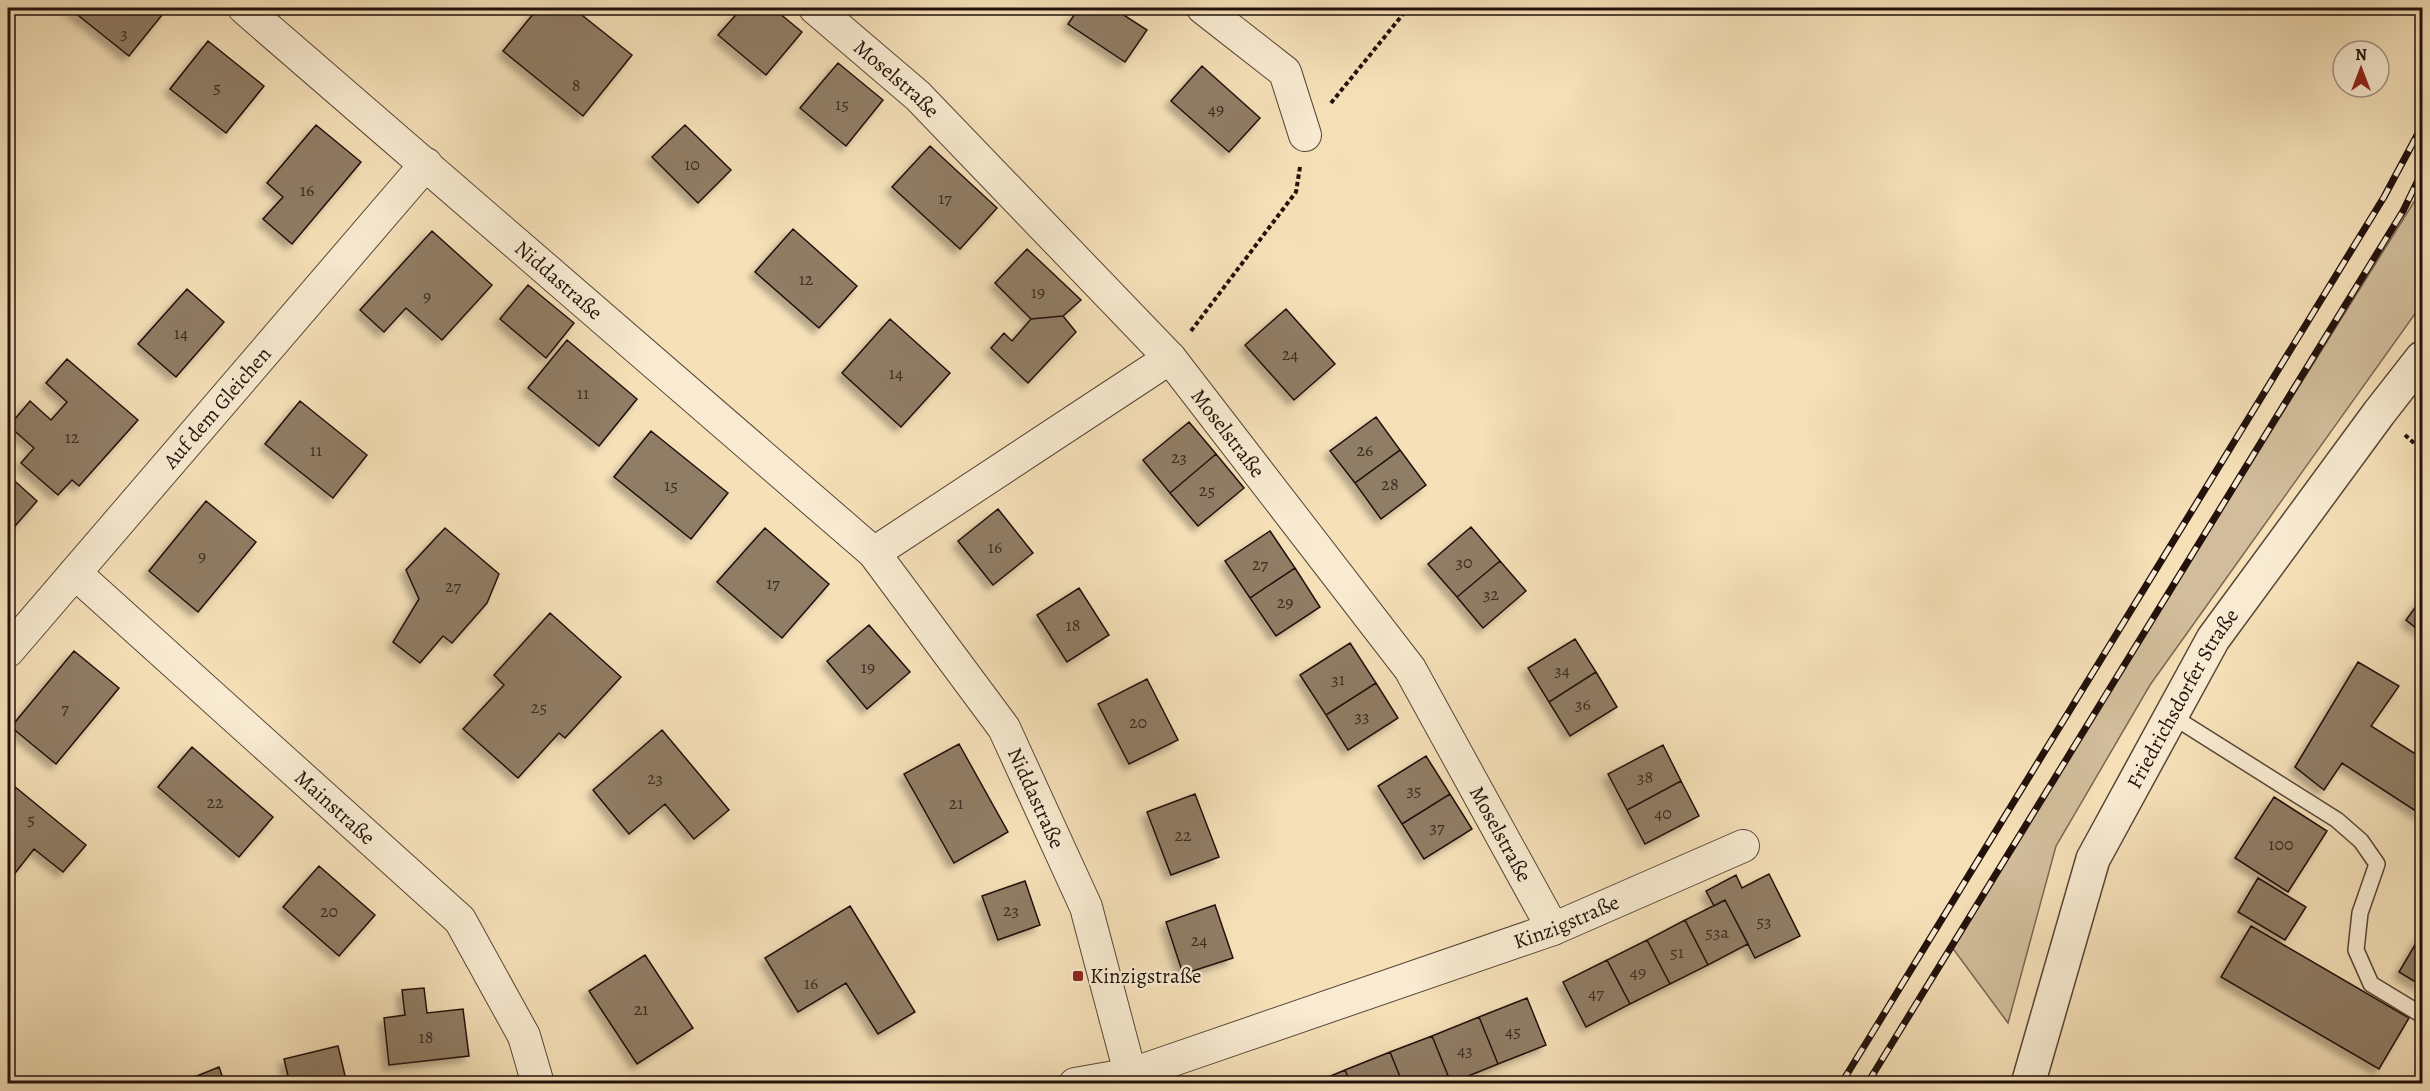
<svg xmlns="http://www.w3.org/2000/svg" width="2430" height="1091" font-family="Alegreya,serif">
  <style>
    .green { fill: #d1bd9b; stroke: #7a6753; stroke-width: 1.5 }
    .building { fill: #907d65; stroke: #22110b; stroke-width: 1.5; filter: url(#shadow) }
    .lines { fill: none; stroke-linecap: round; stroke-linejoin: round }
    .service-casing { stroke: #574536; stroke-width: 18 }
    .minor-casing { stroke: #574536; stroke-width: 34 }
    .tertiary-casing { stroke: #574536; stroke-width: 36 }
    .path { stroke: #22110b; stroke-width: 4; stroke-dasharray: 4.5 3; stroke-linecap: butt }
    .service { stroke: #f8ebd1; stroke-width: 15 }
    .minor { stroke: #f8ebd1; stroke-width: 32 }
    .tertiary { stroke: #f8ebd1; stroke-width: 33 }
    .rail-casing { stroke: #22110b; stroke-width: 7 }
    .rail { stroke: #f8ebd1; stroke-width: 4.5; stroke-dasharray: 14; stroke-linecap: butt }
    .poi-dot { fill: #8f2418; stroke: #f8ebd1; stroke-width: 2 }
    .labels { text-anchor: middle; stroke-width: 4.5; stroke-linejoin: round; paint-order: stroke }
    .number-label { font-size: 18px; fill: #3e2c22 }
    .street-label { font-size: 21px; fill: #22110b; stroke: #f8ebd1 }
    .poi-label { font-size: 21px; fill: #22110b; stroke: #f8ebd1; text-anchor: start }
  </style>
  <defs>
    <filter id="shadow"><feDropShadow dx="-5.5" dy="5.5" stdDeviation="3" flood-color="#0004"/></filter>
  </defs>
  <rect width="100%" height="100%" fill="#f5e0b8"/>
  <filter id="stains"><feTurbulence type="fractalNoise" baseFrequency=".00333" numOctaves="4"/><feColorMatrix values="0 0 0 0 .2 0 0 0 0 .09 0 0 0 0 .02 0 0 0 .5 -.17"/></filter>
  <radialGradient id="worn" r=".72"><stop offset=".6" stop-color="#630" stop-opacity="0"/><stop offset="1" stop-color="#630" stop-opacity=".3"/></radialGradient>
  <!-- green -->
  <path class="green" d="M2422,189v115l-272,381 -94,161 -48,177 -57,-77z"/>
  <!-- building -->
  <path class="building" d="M69,8h94l3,2 -37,46z
    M538,8h35l59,47 -49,61 -80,-65z
    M742,8h31l29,24 -36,43 -48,-40z
    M1079,8h34l34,22 -22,32 -57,-38z
    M208,41l56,45 -38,47 -56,-44z
    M838,63l45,37 -37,46 -46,-38z
    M1202,66l58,52 -31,34 -58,-51z
    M316,125l45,37 -69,82 -29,-25 20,-22 -16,-14z
    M685,125l46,45 -33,33 -46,-46z
    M930,146l67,62 -37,41 -68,-62z
    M793,229l64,57 -38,42 -64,-56z
    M432,231l60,54 -50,55 -36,-32 -22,24 -24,-22z
    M1027,249l54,51 -18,16 -32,3 -36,-36z
    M528,285l46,38 -28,35 -46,-39z
    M187,289l37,33 -48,55 -38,-33z
    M1286,309l49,55 -41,36 -49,-55z
    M1063,316l13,16 -48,51 -37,-35 13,-15 8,8 19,-22z
    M890,319l60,54 -49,54 -59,-54z
    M567,340l70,59 -38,47 -71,-58z
    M67,359l71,61 -59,66 -7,-6 -14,15 -37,-32 13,-15 -25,-22 21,-25 21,19 16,-18 -21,-19z
    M300,401l67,54 -34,43 -68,-54z
    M1376,417l24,33 -45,33 -25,-32z
    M1189,422l27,32 -46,39 -27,-33z
    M651,431l77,62 -37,46 -77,-62z
    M1400,450l26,35 -45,34 -26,-36z
    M1216,454l28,34 -46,38 -28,-33z
    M8,475l29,26 -29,33z
    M206,501l50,41 -58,70 -49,-41z
    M998,509l35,44 -40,32 -35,-44z
    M1471,527l29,34 -43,36 -29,-33z
    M445,528l54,46 -12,29 -35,40 -9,-7 -23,27 -27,-21 26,-43 -13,-29z
    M765,528l64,56 -47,54 -65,-56z
    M1270,531l25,37 -45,30 -25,-37z
    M1500,561l26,30 -43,37 -26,-31z
    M1295,568l25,39 -44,29 -26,-38z
    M1079,588l30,47 -42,27 -30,-47z
    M2422,598v35l-16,-13z
    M550,613l71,64 -56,61 -6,-5 -41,45 -55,-49 41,-44 -10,-10z
    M869,625l41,47 -43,37 -40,-48z
    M1575,639l21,33 -47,30 -21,-34z
    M1350,643l26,40 -50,32 -26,-40z
    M74,651l45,37 -63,76 -45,-37z
    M2358,662l41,24 -28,40 51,32v57l-80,-52 -18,27 -29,-23z
    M1596,672l21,35 -47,29 -21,-34z
    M1147,679l31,61 -49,24 -31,-60z
    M1376,683l22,35 -50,32 -22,-35z
    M662,730l67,80 -35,29 -29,-35 -36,30 -36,-44z
    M959,744l49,88 -54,31 -50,-89z
    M1663,745l18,36 -54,29 -19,-36z
    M192,747l81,70 -34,40 -81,-70z
    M1426,756l24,38 -48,30 -24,-38z
    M1681,781l18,35 -54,28 -18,-34z
    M14,786l72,59 -23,27 -29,-23 -26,33v-88z
    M1195,794l24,63 -48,18 -24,-63z
    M1450,794l22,35 -48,30 -22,-35z
    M2274,797l53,34 -39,61 -53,-34z
    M319,866l56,49 -36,41 -56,-49z
    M1769,874l31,62 -45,22 -30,-58 -11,6 -8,-15 30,-16 6,13z
    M2258,878l48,29 -21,33 -47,-28z
    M1025,881l15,44 -42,15 -16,-44z
    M1725,900l23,44 -40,21 -23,-45z
    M1215,905l18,53 -50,16 -17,-52z
    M850,906l65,106 -37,22 -32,-51 -48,29 -33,-54z
    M1685,920l23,45 -38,19 -23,-44z
    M2251,926l158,92 -30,51 -158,-92z
    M2422,933v53l-23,-14z
    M1647,940l23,44 -40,20 -23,-44z
    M645,955l48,73 -56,36 -48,-73z
    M1607,960l23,44 -44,23 -23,-45z
    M424,988l3,25 36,-4 6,47 -80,9 -5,-47 21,-3 -3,-25z
    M1527,998l19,47 -48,19 -19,-47z
    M1479,1017l19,47 -47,19 -19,-47z
    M1432,1036l19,47 -48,1 -13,-32z
    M338,1046l9,38h-57l-6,-25z
    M1390,1052l13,32h-52l-6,-14z
    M219,1067l6,17h-48z
    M1345,1070l6,14h-35v-2z"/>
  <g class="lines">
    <defs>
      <path id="service" d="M2172,716l165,104 24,21 16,23 -17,49 -4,37 15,34 51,31"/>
      <g id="minor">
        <path id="s1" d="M244,8l630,545 130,175 82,179 47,177"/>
        <path id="s2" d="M815,8l103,88 252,262 240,311 143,260"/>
        <path d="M1203,8l82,64 20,63"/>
        <path d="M874,553l296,-195"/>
        <path id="s3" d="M75,573l385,347 64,116 14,48"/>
        <path id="s4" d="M8,651l418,-487"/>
        <path id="s5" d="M1075,1084l57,-10 421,-145 190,-83"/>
      </g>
      <g id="tertiary">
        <path id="s6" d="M2028,1084l65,-225 120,-220 166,-226 43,-55"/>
      </g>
    </defs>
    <!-- service casing -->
    <use href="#service" class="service-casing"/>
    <!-- minor casing -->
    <use href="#minor" class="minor-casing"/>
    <!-- tertiary casing -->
    <use href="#tertiary" class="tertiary-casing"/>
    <!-- path -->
    <path class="path" d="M1331,103l77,-95
      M1191,331l105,-139 4,-25
      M2405,435l17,15"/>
    <!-- service -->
    <use href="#service" class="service"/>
    <!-- minor -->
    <use href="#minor" class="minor"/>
    <!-- tertiary -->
    <use href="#tertiary" class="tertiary"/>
    <defs>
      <path id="rail" d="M1841,1084l543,-887 38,-71
        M1867,1084l536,-873 19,-39"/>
    </defs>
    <!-- rail casing -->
    <use href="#rail" class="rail-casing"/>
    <!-- rail -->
    <use href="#rail" class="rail"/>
  </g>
  <!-- markers -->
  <rect class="poi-dot" x="1072" y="970" width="12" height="12" rx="3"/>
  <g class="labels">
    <!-- number labels -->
    <g class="number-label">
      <text x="124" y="39">3</text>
      <text x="576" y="91">8</text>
      <text x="217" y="93">5</text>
      <text x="842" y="110">15</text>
      <text x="1216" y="115">49</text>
      <text x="692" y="170">10</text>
      <text x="307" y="196">16</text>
      <text x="945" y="204">17</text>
      <text x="806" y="285">12</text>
      <text x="1038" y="298">19</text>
      <text x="427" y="302">9</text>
      <text x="181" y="339">14</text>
      <text x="1290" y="360">24</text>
      <text x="896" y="379">14</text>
      <text x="583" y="399">11</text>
      <text x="72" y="443">12</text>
      <text x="316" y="456">11</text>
      <text x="1365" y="456">26</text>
      <text x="1179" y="463">23</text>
      <text x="1390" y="490">28</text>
      <text x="671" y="491">15</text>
      <text x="1207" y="496">25</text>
      <text x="995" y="553">16</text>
      <text x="202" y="562">9</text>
      <text x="1464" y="568">30</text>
      <text x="1260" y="570">27</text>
      <text x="773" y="589">17</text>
      <text x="453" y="592">27</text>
      <text x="1491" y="600">32</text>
      <text x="1285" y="608">29</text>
      <text x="1073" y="631">18</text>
      <text x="868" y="673">19</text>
      <text x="1562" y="676">34</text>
      <text x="1338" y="685">31</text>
      <text x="1583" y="710">36</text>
      <text x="539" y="713">25</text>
      <text x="65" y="714">7</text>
      <text x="1362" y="722">33</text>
      <text x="1138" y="728">20</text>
      <text x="1645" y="783">38</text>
      <text x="655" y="784">23</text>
      <text x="1414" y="796">35</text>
      <text x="215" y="808">22</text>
      <text x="956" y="809">21</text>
      <text x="1663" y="819">40</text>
      <text x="31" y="825">5</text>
      <text x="1437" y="833">37</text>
      <text x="1183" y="841">22</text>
      <text x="2281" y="850">100</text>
      <text x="1011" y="916">23</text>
      <text x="329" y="917">20</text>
      <text x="1764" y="927">53</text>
      <text x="1717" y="938">53a</text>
      <text x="1199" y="946">24</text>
      <text x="1677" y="958">51</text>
      <text x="1638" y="978">49</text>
      <text x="811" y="989">16</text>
      <text x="1596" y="999">47</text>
      <text x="641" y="1015">21</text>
      <text x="1513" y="1037">45</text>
      <text x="426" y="1043">18</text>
      <text x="1465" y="1056">43</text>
    </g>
    <!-- street labels -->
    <g class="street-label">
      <text dy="7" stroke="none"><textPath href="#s2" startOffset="108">Moselstraße</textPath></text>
      <text dy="7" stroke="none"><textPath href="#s1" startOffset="416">Niddastraße</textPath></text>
      <text dy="7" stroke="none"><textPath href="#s4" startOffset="321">Auf dem Gleichen</textPath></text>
      <text dy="7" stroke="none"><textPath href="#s2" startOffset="594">Moselstraße</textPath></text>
      <text dy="7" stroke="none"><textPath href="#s6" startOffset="418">Friedrichsdorfer Straße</textPath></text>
      <text dy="7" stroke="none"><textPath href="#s1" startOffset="1128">Niddastraße</textPath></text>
      <text dy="7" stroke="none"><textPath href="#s3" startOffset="350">Mainstraße</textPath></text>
      <text dy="7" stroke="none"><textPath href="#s2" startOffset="1080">Moselstraße</textPath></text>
      <text dy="7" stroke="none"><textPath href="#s5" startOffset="518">Kinzigstraße</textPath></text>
    </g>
    <!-- poi labels -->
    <g class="poi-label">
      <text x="1090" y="983">Kinzigstraße</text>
    </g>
  </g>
  <!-- margin -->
  <rect width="2430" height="1091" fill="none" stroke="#f5e0b8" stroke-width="30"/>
  <rect x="9" y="9" width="2412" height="1073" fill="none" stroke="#22110b" stroke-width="3"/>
  <rect x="15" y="15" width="2400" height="1061" fill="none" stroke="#22110b" stroke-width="1.5"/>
  <!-- north arrow -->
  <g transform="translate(2361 69)"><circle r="28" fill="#f8ebd1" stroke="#a29482" stroke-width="1.5"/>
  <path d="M0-4.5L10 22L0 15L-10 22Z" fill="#8f2418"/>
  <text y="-9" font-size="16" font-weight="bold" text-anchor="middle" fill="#22110b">N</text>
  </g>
  <rect width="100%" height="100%" filter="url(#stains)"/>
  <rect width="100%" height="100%" fill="url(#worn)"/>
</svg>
